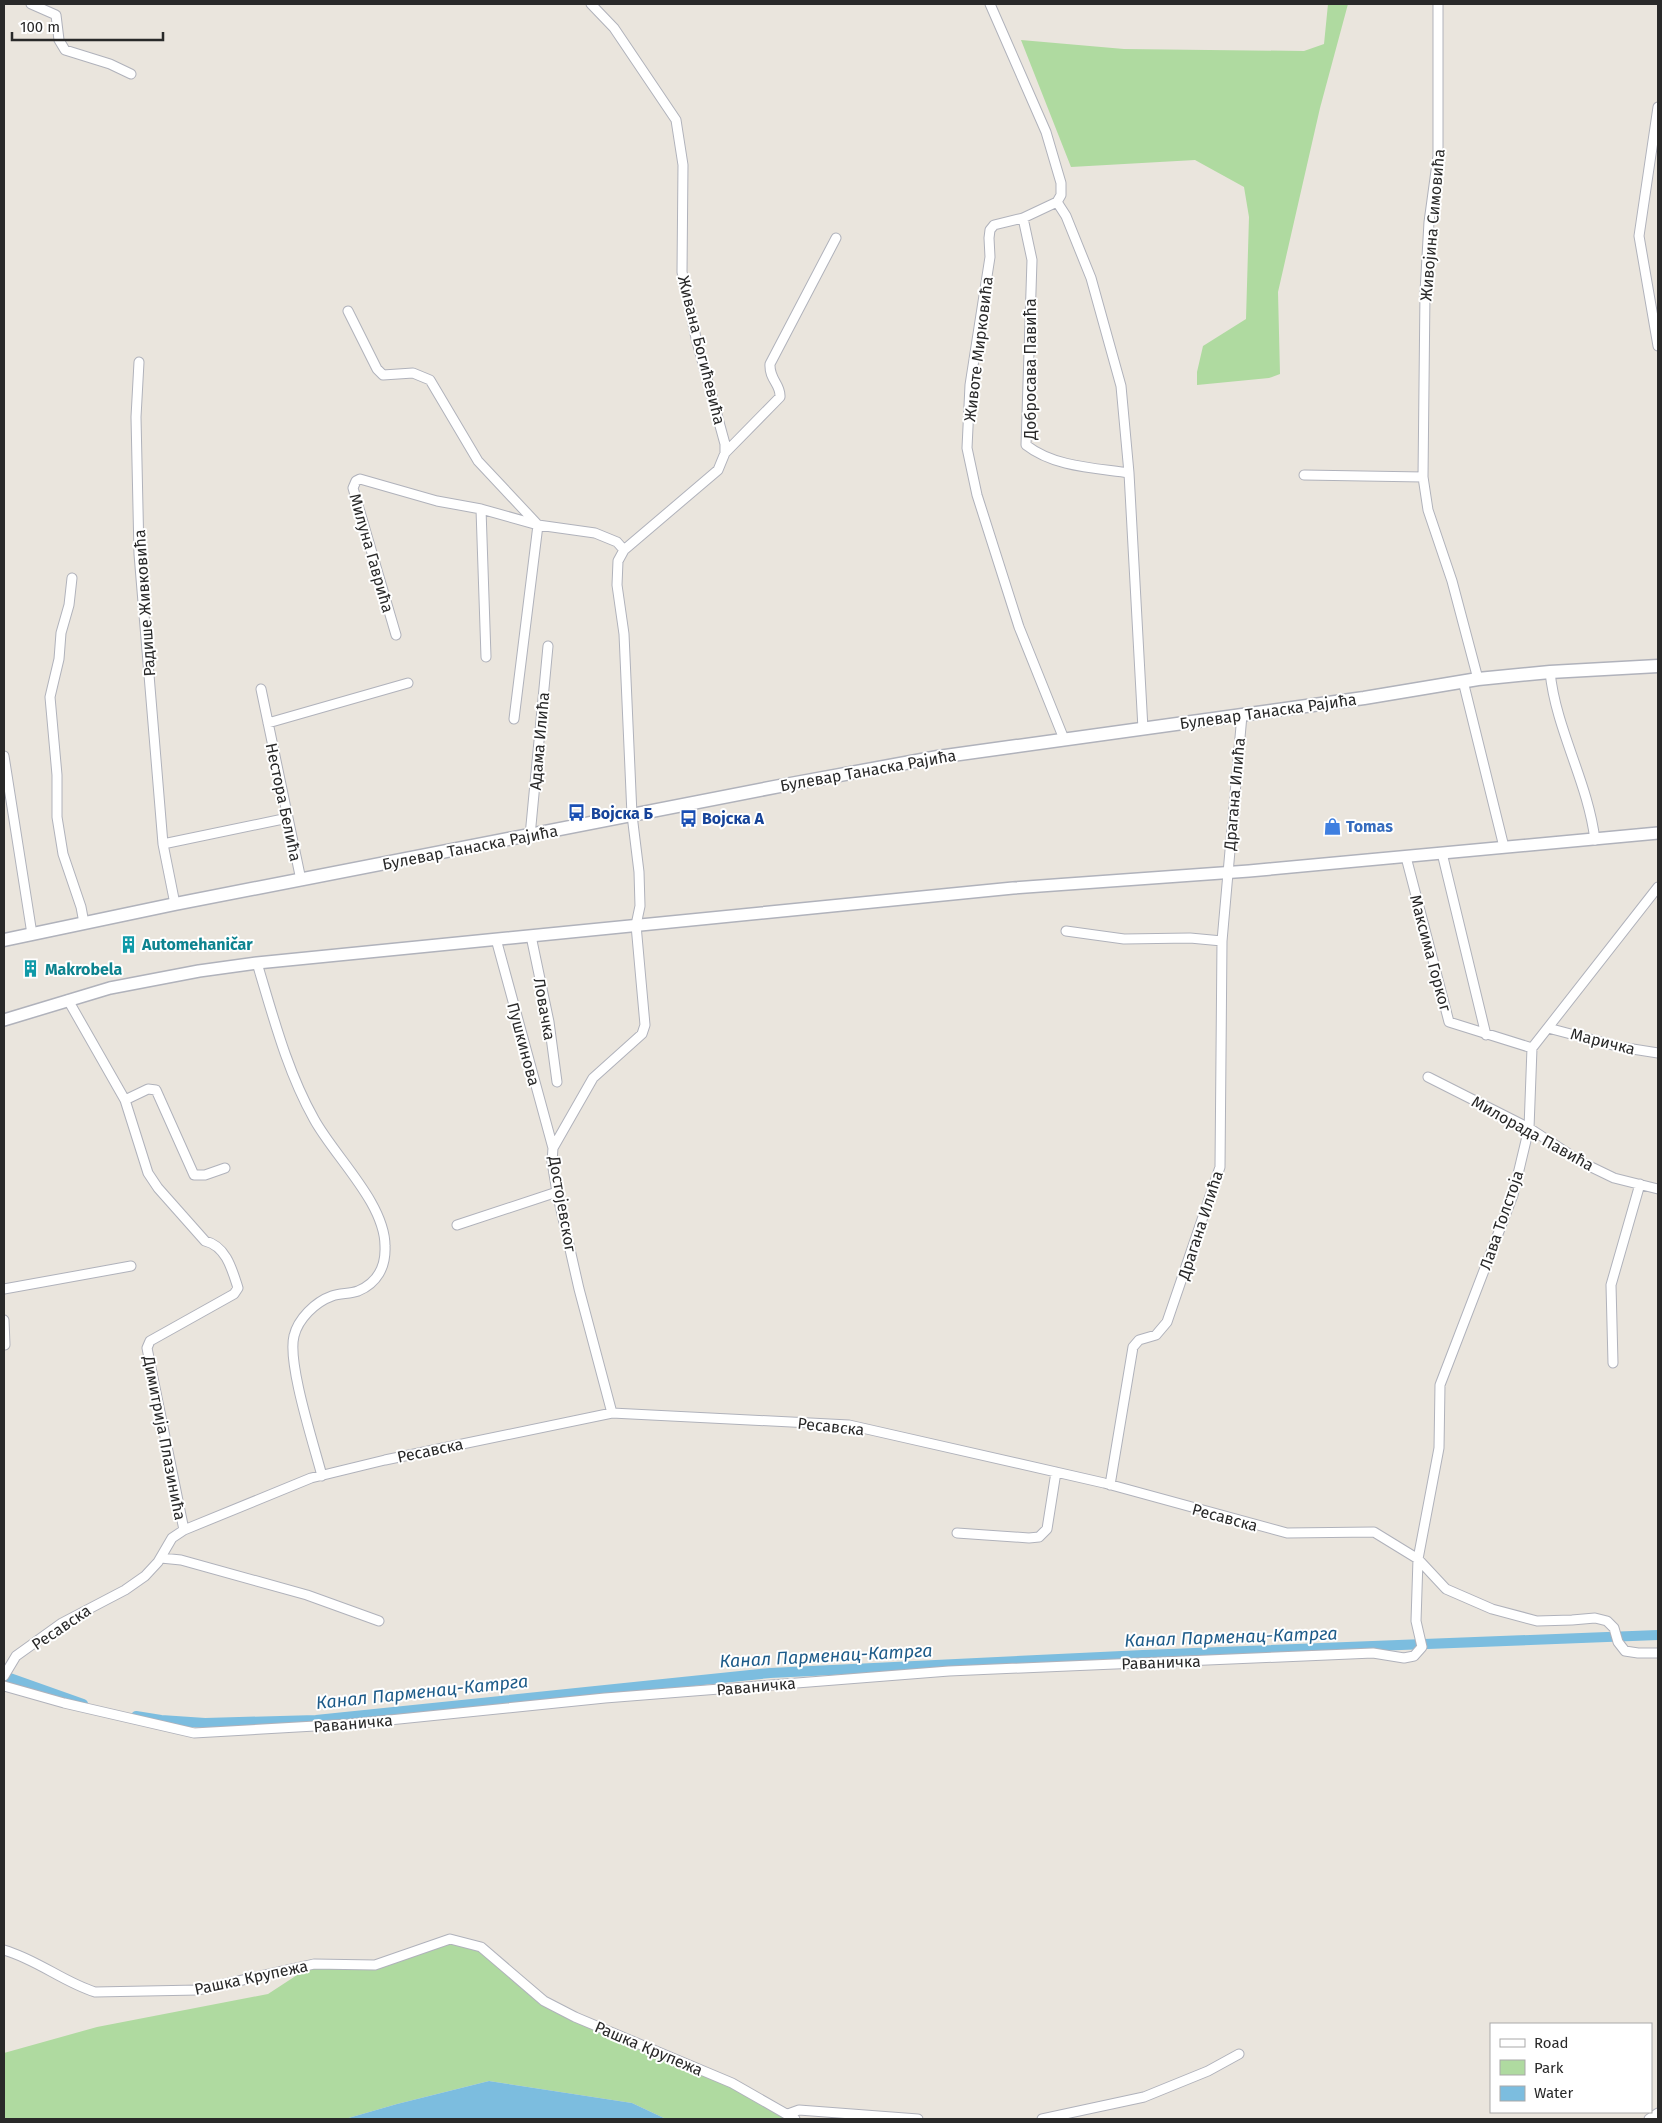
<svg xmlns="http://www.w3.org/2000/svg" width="1662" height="2123" font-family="'Fira Sans',sans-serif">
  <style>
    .green { fill: #afdaa0 }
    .water { fill: #7cbddf }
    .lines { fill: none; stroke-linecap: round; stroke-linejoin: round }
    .canal { stroke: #7cbddf; stroke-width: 10 }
    .minor-casing { stroke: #b0b2bb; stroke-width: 11 }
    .tertiary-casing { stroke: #b0b2bb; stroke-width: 14 }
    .secondary-casing { stroke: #b0b2bb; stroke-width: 15 }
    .minor { stroke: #fff; stroke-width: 9 }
    .tertiary { stroke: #fff; stroke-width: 11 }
    .secondary { stroke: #fff; stroke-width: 12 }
    .labels { text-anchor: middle; stroke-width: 4; stroke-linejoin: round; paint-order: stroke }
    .street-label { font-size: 16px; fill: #292929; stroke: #fff }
    .transit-label { font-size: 16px; font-weight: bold; fill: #164399; stroke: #fff; text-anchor: start }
    .shop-label { font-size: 16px; font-weight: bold; fill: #366cbe; stroke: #fff; text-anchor: start }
    .culture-label { font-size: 16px; font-weight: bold; fill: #0d838f; stroke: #fff; text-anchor: start }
    .water-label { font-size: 18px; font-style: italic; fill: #1d5b89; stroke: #fff }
  </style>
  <rect width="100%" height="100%" fill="#eae5dd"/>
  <!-- green -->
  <path class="green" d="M1328,4h20l-28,104 -42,184 2,82 -11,4 -72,7v-13l6,-26 43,-27 3,-102 -5,-30 -49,-27 -124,7 -50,-127 103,9 180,2 20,-7z
    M450,1939l31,8 63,54 188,82 63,36h-129l-34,-16 -143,-22 -92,23 -52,15h-341v-66l93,-26 171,-33 46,-30 61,1z"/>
  <!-- water -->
  <path class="water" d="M489,2081l143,22 34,16h-321l52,-15z"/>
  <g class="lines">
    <!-- canal -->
    <path class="canal" d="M4,1676l79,28
      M136,1716l25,4 44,3 111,-3 454,-47 373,-18 515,-20"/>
    <defs>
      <path id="minor" d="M31,4l25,11 3,25 6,10 45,14 21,10
        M591,4l23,24 62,92 7,45 -1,107 14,66 29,106v9l-7,17 -94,80 -6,11 -1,24 7,49 8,181 7,57 1,34 -4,19 9,100 -3,9 -49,44 -40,70 -1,14 5,30 22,97 33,124
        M990,4l56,128 15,51v12l-4,7 -34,16 -29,7 -4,5 -1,8 1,19 -20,128 -3,63 10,47 42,132 45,112
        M1438,4v152l-9,66 -4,70 -2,185 5,33 24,71 26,98
        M1658,107l-19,129 19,110
        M1057,202l9,14 25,62 30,108 8,87 14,256
        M1023,218l9,42 -6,185c28,22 69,23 103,28
        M348,311l29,58 6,6 30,-2 17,7 48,81 60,64 -24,194
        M139,362l-3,55 3,137 24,290 12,60
        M725,453l55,-56c1,-13 -11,-17 -10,-33l66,-126
        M1304,475l119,2
        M481,509l5,148
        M72,578l-3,27 -8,28 -2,26 -9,38 7,78v42l6,37 18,53 3,16
        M396,635l-43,-147 3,-7 4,-2 77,22 44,8 57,16 57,8 22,9 7,8
        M1550,672c6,58 38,110 45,168
        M1463,681l41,166
        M261,689l40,191
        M268,723l140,-40
        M4,756l28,178
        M530,836l18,-190
        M163,844l125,-26
        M1442,853l44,182
        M1406,857l43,165 83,26
        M1066,931l58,8 66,-1 32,3
        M531,936l18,86 8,60
        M496,939l57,209
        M257,963c16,53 30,108 57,156 20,37 71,84 71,127 1,21 -8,37 -27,45 -8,3 -18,2 -26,5 -17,6 -34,23 -38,40 -7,27 20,109 28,140
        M68,1000l57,100 23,73 10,15 47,53c21,5 27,28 33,47l-4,6 -84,47 -3,7 37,182
        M1548,1028l72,19 38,6
        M1428,1077l101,51 54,35 31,15 44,11
        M125,1100l23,-11 8,1 38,85h11l20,-7
        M457,1225l100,-33
        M4,1289l127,-23
        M4,1320l1,25
        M1613,1363l-2,-78 29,-101
        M1110,1485l23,-138 6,-7 17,-5 11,-13 53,-155 2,-226 20,-226
        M957,1533l72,5 10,-1 8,-8 9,-57
        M161,1558l20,2 126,35 72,26
        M4,1676l12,-20 46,-33 63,-33 20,-14 13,-14 14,-24 12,-8 127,-52 74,-18 227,-47 237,12 255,58 183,50 87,-1 44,27 28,30 46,20 45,12 35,-1 23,-2 12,3 7,7 4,14 7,9 13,2h20
        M4,1686l60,17 130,30 156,-9 255,-26 344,-27 424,-18 31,5 10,-2 8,-9 -6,-26 2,-62 21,-111 1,-63 73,-190 16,-67 3,-80 126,-161
        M4,1950c34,10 59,32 91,42l103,-2 116,-26 61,1 75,-26 31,8 63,54 31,16 157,66 63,36
        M788,2114l11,-4 119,9
        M1042,2119l102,-22 64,-26 31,-17
        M1649,2119l9,-6"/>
      <path id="tertiary" d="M4,1020l106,-32 89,-17 58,-8 756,-75 236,-17 409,-38"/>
      <path id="secondary" d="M4,940l171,-36 610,-119 153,-28 426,-59 114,-19 72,-7 108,-6"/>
    </defs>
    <!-- minor casing -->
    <use href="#minor" class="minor-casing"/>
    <!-- tertiary casing -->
    <use href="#tertiary" class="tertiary-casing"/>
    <!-- secondary casing -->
    <use href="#secondary" class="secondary-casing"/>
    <!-- minor -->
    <use href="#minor" class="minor"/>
    <!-- tertiary -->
    <use href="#tertiary" class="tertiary"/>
    <!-- secondary -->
    <use href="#secondary" class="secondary"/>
  </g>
  <!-- icons -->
  <defs>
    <symbol id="bus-bare" viewBox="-9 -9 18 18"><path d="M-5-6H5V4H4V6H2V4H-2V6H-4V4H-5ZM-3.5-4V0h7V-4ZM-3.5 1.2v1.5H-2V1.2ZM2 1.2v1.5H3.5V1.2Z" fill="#1a4fb4" stroke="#fff" stroke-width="2.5" paint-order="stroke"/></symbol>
    <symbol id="shop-bare" viewBox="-9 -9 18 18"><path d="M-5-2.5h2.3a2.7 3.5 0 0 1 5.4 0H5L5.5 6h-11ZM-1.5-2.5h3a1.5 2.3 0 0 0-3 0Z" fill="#3f7fe0" stroke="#fff" stroke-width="2.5" paint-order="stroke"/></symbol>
    <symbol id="building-bare" viewBox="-9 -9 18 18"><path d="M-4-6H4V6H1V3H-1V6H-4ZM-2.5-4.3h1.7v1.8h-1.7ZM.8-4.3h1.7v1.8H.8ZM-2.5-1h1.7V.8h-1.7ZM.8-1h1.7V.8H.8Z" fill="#0f9aa8" stroke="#fff" stroke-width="2.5" paint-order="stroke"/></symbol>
  </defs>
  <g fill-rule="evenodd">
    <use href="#bus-bare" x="564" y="800" width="25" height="25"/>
    <use href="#bus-bare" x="676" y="806" width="25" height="25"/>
    <use href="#shop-bare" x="1320" y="814" width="25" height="25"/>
    <use href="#building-bare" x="116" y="932" width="25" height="25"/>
    <use href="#building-bare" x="18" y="956" width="25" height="25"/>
  </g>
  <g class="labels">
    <!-- street labels -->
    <g class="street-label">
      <text transform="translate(1432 225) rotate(-85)" y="6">Живојина Симовића</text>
      <text transform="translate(978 349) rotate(-83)" y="6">Животе Мирковића</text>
      <text transform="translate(702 350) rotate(76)" y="6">Живана Богићевића</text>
      <text transform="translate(1030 369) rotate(-90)" y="6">Добросава Павића</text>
      <text transform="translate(372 553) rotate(74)" y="6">Милуна Гаврића</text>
      <text transform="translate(144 603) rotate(-94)" y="6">Радише Живковића</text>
      <text transform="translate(1268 711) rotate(-8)" y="6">Булевар Танаска Рајића</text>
      <text transform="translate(539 741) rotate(-85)" y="6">Адама Илића</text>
      <text transform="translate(868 770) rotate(-10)" y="6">Булевар Танаска Рајића</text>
      <text transform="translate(1234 794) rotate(-85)" y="6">Драгана Илића</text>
      <text transform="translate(284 802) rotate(78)" y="6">Нестора Белића</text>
      <text transform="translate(470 847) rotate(-11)" y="6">Булевар Танаска Рајића</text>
      <text transform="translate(1431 953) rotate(75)" y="6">Максима Горког</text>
      <text transform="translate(545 1009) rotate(80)" y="6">Ловачка</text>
      <text transform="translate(1603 1041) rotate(14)" y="6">Маричка</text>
      <text transform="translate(524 1044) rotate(75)" y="6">Пушкинова</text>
      <text transform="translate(1533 1133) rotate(29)" y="6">Милорада Павића</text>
      <text transform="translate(563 1204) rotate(80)" y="6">Достојевског</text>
      <text transform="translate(1501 1220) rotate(-71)" y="6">Лава Толстоја</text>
      <text transform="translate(1200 1225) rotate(-72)" y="6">Драгана Илића</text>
      <text transform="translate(831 1426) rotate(6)" y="6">Ресавска</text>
      <text transform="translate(165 1438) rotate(79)" y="6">Димитрија Плазинића</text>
      <text transform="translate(430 1450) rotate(-12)" y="6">Ресавска</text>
      <text transform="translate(1225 1517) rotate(15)" y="6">Ресавска</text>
      <text transform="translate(61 1627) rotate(-34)" y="6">Ресавска</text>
      <text transform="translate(1161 1662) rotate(-2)" y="6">Раваничка</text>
      <text transform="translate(756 1686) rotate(-5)" y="6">Раваничка</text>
      <text transform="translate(353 1723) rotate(-5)" y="6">Раваничка</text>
      <text transform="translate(251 1977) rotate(-12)" y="6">Рашка Крупежа</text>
      <text transform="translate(649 2048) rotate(23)" y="6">Рашка Крупежа</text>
    </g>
    <!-- transit labels -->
    <g class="transit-label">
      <text x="591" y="819">Војска Б</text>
      <text x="702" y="824">Војска А</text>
    </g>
    <!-- shop labels -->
    <g class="shop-label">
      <text x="1346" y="832">Tomas</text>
    </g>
    <!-- culture labels -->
    <g class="culture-label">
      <text x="142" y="950">Automehaničar</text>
      <text x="45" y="975">Makrobela</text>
    </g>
    <!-- water labels -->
    <g class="water-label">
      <text transform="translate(1231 1637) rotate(-2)" y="6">Канал Парменац-Катрга</text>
      <text transform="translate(826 1656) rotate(-3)" y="6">Канал Парменац-Катрга</text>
      <text transform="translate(422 1692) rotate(-6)" y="6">Канал Парменац-Катрга</text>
    </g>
  </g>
  <!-- border -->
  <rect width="1662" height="2123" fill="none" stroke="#292929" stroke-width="10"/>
  <!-- legend -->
  <rect x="1490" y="2023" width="162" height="90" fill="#ffffff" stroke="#a9a9a9"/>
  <rect x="1500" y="2039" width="25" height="8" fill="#ffffff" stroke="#a9a9a9"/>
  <text x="1534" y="2048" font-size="15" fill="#292929">Road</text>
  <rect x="1500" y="2060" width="25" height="15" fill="#afdaa0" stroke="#a9a9a9"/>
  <text x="1534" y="2073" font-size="15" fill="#292929">Park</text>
  <rect x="1500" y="2086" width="25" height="15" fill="#7cbddf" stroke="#a9a9a9"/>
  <text x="1534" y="2098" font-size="15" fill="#292929">Water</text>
  <!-- scale -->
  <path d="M12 32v8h151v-8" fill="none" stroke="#292929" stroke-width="2.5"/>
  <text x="20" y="32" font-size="15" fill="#292929" stroke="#ffffff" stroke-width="4" paint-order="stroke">100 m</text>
</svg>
